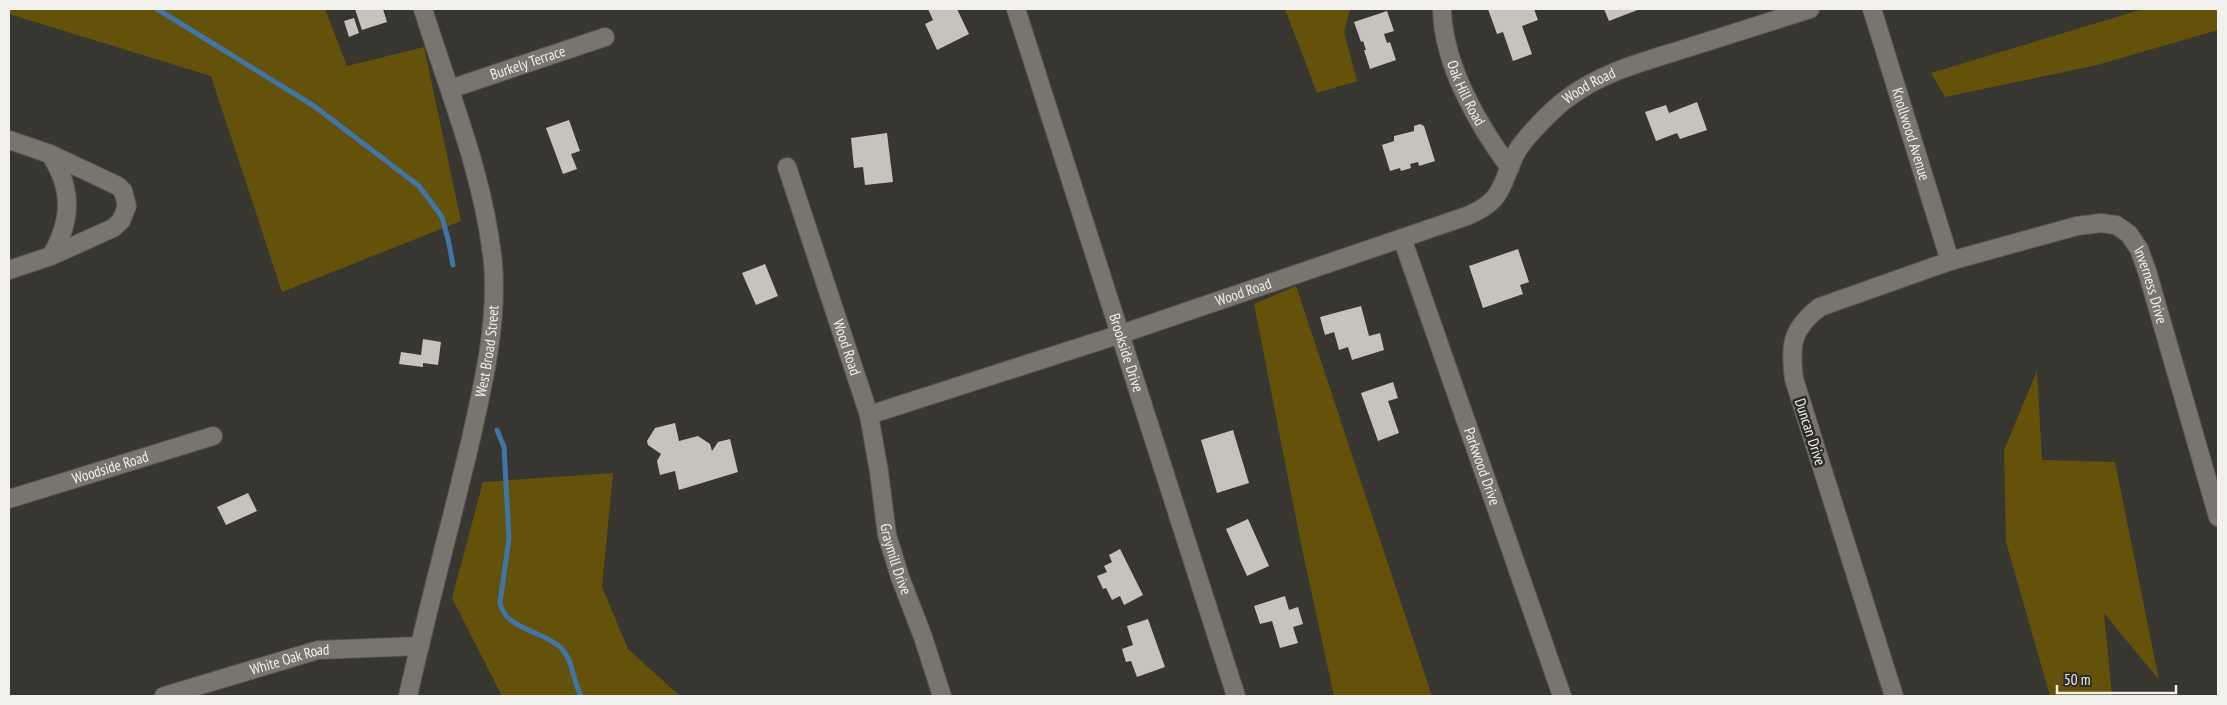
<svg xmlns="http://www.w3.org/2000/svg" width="2227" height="705" font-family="'PT Sans Narrow',sans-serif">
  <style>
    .green { fill: #64520b }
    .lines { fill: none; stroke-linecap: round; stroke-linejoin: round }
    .stream { stroke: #4175a8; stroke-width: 5 }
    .building { fill: #c6c3bc }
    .minor-casing { stroke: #56554f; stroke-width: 20 }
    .minor { stroke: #77756e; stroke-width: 18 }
    .labels { text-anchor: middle; stroke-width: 5; stroke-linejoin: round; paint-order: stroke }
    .street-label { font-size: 15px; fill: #f1f0ec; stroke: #2e2c26 }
  </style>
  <rect width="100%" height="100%" fill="#383630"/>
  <!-- green -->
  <path class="green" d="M9,9h316l22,57 77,-19 37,174 -179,71 -71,-216 -202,-62z
    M1285,9h65l-6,23 13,49 -40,12z
    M2143,9h75v21l-121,35 -152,32 -14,-24z
    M1296,286l136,410h-98l-33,-152 -47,-240z
    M2037,371l5,89 73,2 44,218 -55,-67 8,83h-62l-44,-154 -2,-92z
    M613,473l-11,114 26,62 52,47h-178l-50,-98 31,-116z"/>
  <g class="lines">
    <!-- stream -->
    <path class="stream" d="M157,9l157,97 105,80 23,31 6,22 5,26
      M497,430l7,17 5,92 -9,63c4,27 41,28 60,45 14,13 12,33 21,49"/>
  </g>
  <!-- building -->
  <path class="building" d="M355,9h28l4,13 -25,8z
    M928,9h29l12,25 -32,16 -12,-26 8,-4z
    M1488,9h46l4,11 -16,6 10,28 -19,7 -10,-29 -6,2z
    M1604,9h36l-31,12z
    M1387,11l7,20 -10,3 3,9 3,-1 6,18 -26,9 -6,-19h2l-3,-9 -2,1 -7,-20z
    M354,18l5,15 -10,4 -5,-16z
    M1697,102l10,28 -27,9 -3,-6 -21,8 -11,-29 21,-7 3,8z
    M569,120l11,31 -9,3 6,15 -14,5 -17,-46z
    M1420,124l4,2 11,35 -16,5 -1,-4 -8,2 1,4 -10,3 -1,-3 -10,3 -8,-26 12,-4v-5l20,-5v-5z
    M887,133l6,49 -28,3 -2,-18 -9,1 -3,-30z
    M1518,249l11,33 -9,3 3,9 -40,14 -14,-42z
    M765,264l13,32 -22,9 -14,-32z
    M1361,306l8,30 11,-3 4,17 -32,10 -4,-13 -9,3 -5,-18 -9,3 -5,-18z
    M423,339l18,3 -3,23 -15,-2v4l-24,-3 2,-12 20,3z
    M1393,382l5,16 -10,3 11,32 -21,8 -17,-48z
    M675,423l4,18 19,-5 12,8 2,7 6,-9 12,-3 8,33 -59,18 -4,-19 -15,4 -3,-14 4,-7 -13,-9 -1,-4 8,-13z
    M1233,430l16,53 -32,10 -16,-53z
    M248,493l9,18 -31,14 -9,-18z
    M1248,519l21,47 -22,10 -21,-47z
    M1120,549l23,46 -19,10 -4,-9 -8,4 -6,-12 -3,1 -6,-13 10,-4 -3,-6 8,-4 -3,-7z
    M1285,596l4,14 9,-3 5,17 -10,3 5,16 -18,5 -8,-27 -12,3 -6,-18z
    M1148,619l17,48 -28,10 -6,-16 -5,1 -4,-13 11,-4 -6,-19z"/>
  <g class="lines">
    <defs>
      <g id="minor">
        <path id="s1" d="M1016,9l220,687"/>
        <path id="s2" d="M1442,9c1,55 36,116 68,159"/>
        <path id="s3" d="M1872,9l78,252"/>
        <path id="s4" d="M450,89l155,-52"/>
        <path d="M9,140l41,14c23,35 22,66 1,102l-42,14"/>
        <path d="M50,154l68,32 5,5 4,15 -6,15 -8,7 -62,28"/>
        <path id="s5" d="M787,167l82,248 10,57 8,63 13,42 23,60 19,59"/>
        <path id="s6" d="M1402,238l160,458"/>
        <path id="s7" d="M869,415l252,-81 346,-118c38,-16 33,-31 49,-63 7,-14 36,-43 49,-53 36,-28 80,-39 122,-52 41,-13 82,-26 123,-39"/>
        <path id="s8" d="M9,499l204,-63"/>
        <path id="s9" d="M164,696l154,-46 102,-4"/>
        <path id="s10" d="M408,696c19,-85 42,-169 62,-253 13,-58 28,-119 23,-180 -9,-88 -44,-170 -70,-254"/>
        <path id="s11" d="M1894,696l-100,-317c-4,-34 -3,-50 26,-72l130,-46 127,-35 24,-3 15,2 13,9 10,15 8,22 71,246"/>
      </g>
    </defs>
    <!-- minor casing -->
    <use href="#minor" class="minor-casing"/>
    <!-- minor -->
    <use href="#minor" class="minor"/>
  </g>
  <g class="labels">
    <!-- street labels -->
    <g class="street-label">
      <text dy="5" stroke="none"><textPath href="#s4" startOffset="82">Burkely Terrace</textPath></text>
      <text dy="5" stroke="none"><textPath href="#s7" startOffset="814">Wood Road</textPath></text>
      <text dy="5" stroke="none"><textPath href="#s2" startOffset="88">Oak Hill Road</textPath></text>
      <text dy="5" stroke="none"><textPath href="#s3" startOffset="131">Knollwood Avenue</textPath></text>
      <text dy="5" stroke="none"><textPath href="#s11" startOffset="795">Inverness Drive</textPath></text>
      <text dy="5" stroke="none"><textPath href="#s7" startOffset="394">Wood Road</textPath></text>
      <text dy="5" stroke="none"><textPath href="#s5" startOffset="190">Wood Road</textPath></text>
      <text dy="5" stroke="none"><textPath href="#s10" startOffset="354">West Broad Street</textPath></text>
      <text dy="5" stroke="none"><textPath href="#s1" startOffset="361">Brookside Drive</textPath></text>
      <text transform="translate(1810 432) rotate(72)" y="5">Duncan Drive</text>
      <text dy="5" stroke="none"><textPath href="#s6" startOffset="242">Parkwood Drive</textPath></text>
      <text dy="5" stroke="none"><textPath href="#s8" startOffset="106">Woodside Road</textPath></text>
      <text dy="5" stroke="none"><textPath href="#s5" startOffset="408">Graymill Drive</textPath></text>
      <text dy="5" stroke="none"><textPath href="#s9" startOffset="131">White Oak Road</textPath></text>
    </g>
  </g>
  <!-- border -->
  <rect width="2227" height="705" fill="none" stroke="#f1f0ec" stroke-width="20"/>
  <!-- scale -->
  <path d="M2057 685v8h119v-8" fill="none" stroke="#f1f0ec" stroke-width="2.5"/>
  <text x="2064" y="685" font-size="15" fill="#f1f0ec" stroke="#2e2c26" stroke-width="4" paint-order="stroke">50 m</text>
</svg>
